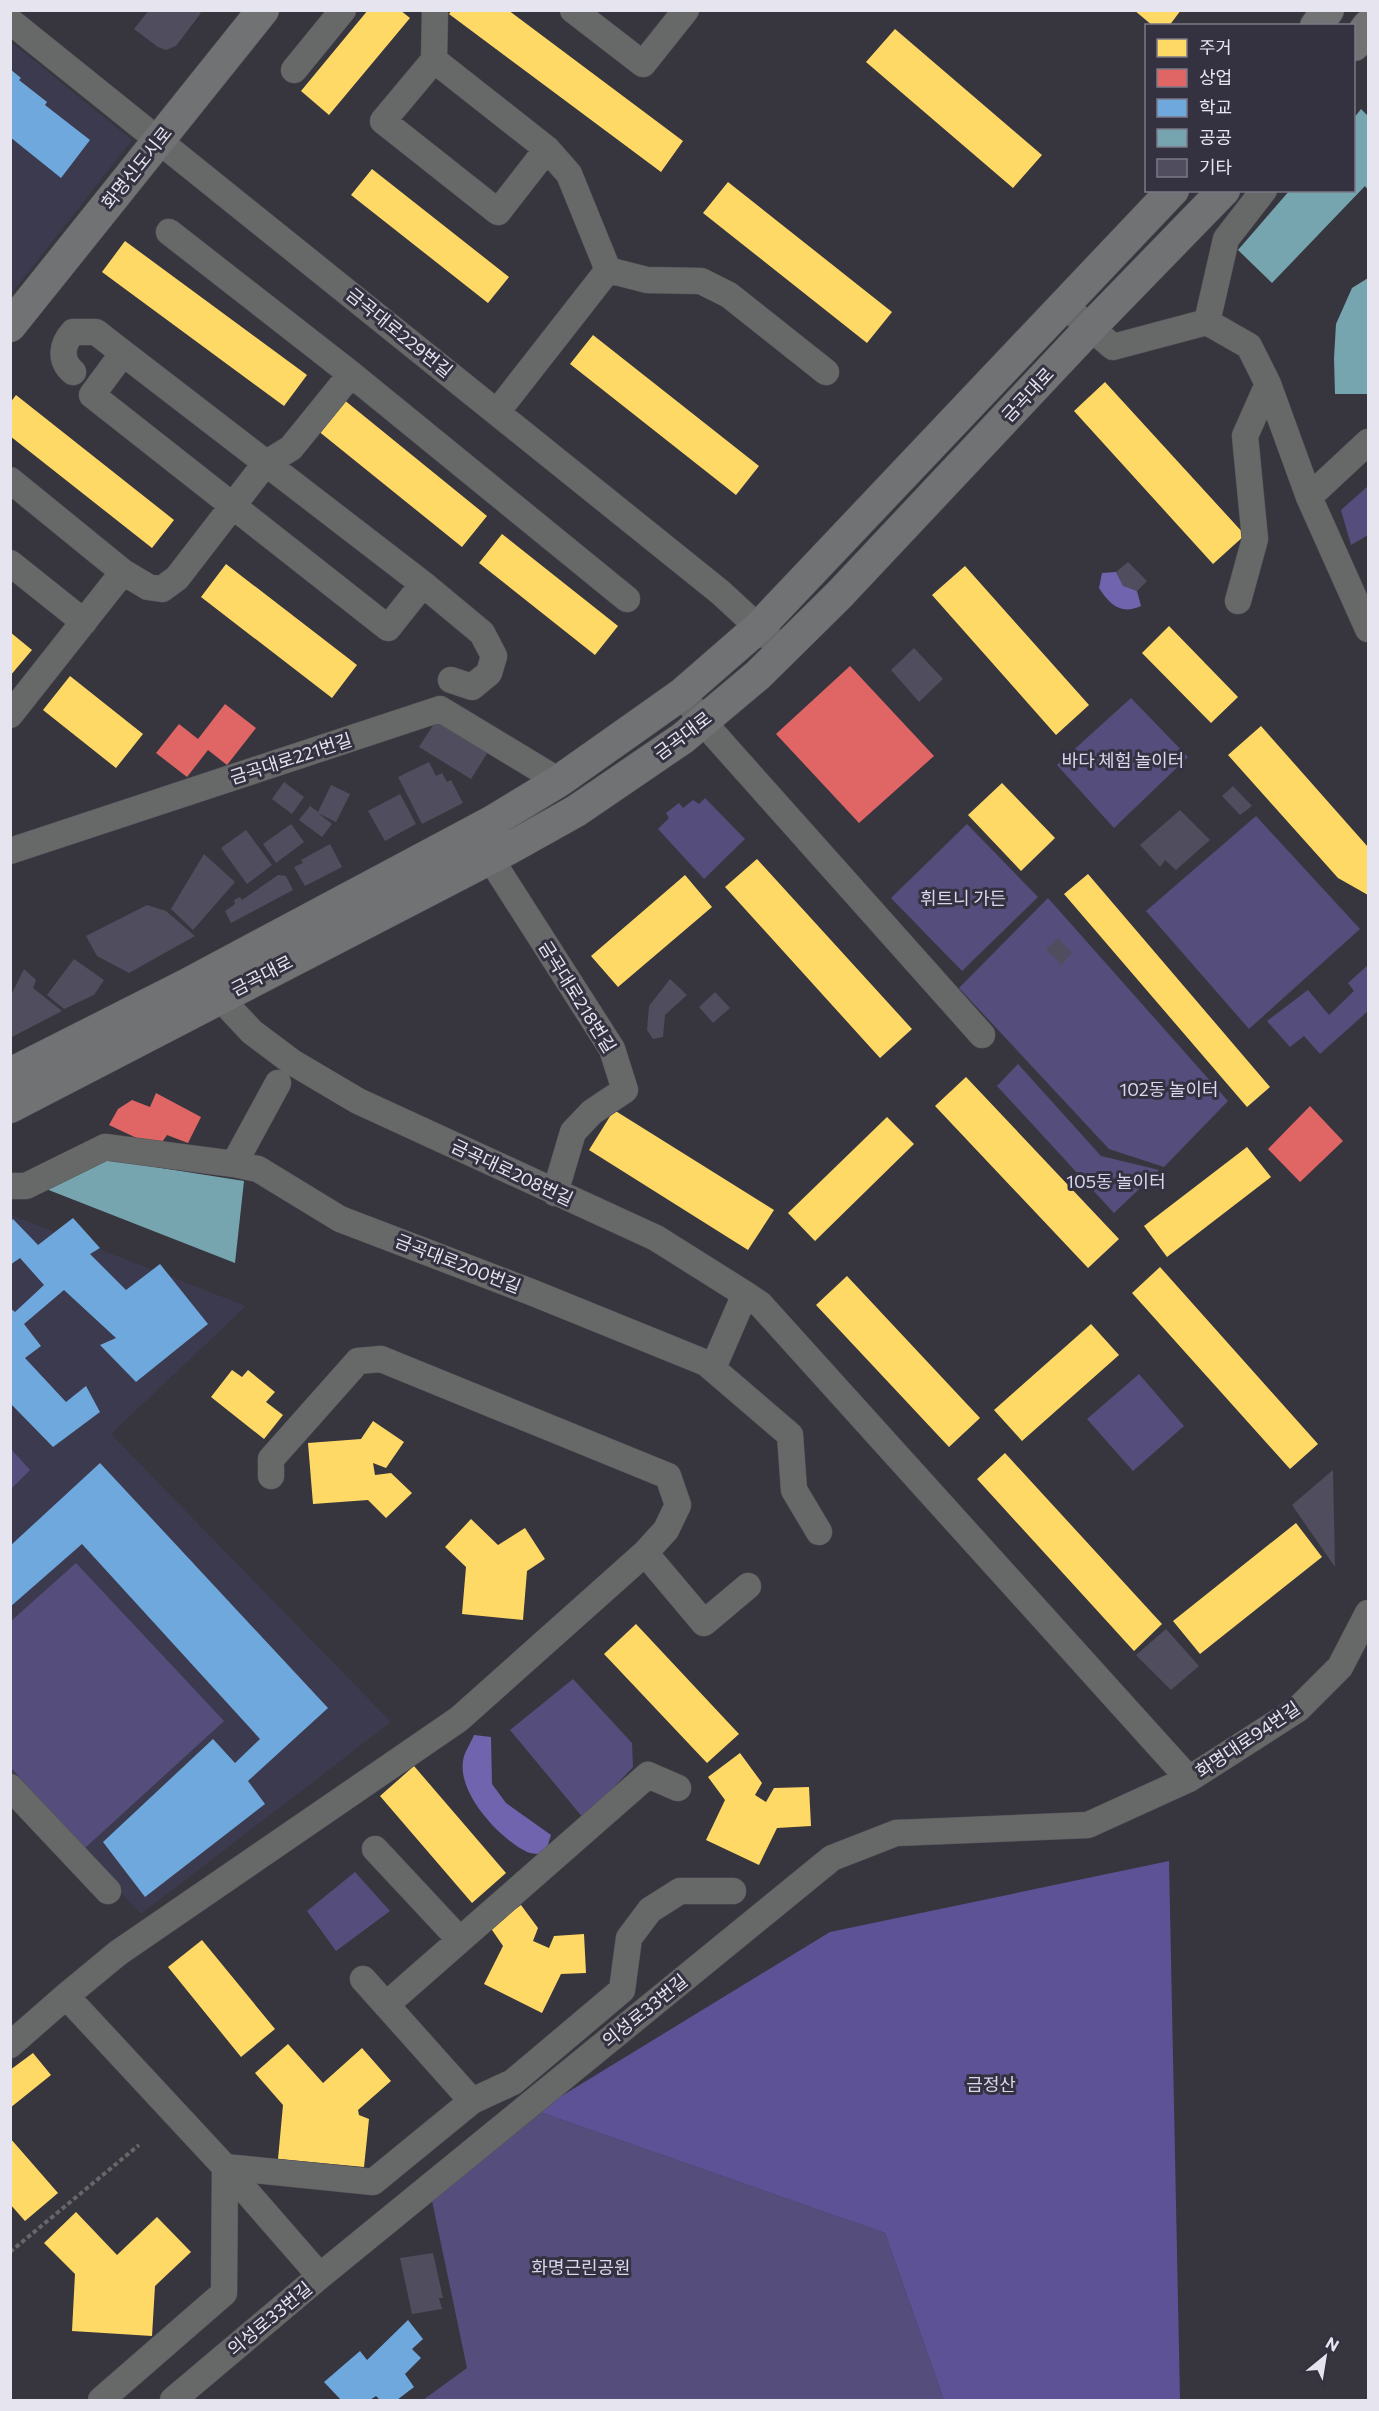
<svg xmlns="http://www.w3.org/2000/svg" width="1379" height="2411" font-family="Commissioner,'Noto Sans KR',sans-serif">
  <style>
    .built { fill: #3c3a4e }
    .green { fill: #554e7c }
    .forest { fill: #5e5296 }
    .water { fill: #7064ae }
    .homes { fill: #ffd966 }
    .shops { fill: #e06666 }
    .schools { fill: #6fa8dc }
    .public { fill: #76a5af }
    .building { fill: #504d5f }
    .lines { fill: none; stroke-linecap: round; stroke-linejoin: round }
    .minor-casing { stroke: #545359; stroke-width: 27 }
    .major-casing { stroke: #545359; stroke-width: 33 }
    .path { stroke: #666768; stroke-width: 4; stroke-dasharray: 4.5 3; stroke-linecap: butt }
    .minor { stroke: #676868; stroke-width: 26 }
    .major { stroke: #707273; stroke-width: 32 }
    .labels { text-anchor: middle; stroke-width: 6; stroke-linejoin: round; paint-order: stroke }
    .street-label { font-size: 18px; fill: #e6e5ef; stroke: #343241 }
    .park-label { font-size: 18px; fill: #d9d7ed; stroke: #343241 }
  </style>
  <rect width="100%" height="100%" fill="#37363e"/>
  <!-- built -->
  <path class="built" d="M11,42l121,98 -121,154z
    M11,1215l235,91 -135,128 280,288 -250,192 -130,-140z"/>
  <!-- green -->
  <path class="green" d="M1368,486v49l-17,10 -10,-35z
    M1131,698l57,59 -74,71 -57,-63z
    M705,798l40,41 -41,40 -46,-50 11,-11 -3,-5 13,-10 4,5 10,-8 6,4z
    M1256,816l104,113 -111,100 -103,-118z
    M967,824l71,73 -76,74 -71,-73z
    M1048,898l180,203 -64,66 -55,-18 -150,-161z
    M1368,965v46l-48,43 -16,-18 -14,11 -23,-26 41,-31 21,25 25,-24 -6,-8z
    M1018,1064l83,92 58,14 -45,43 -117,-127z
    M1139,1374l45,52 -51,45 -46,-52z
    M11,1449l19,21 -19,19z
    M76,1563l148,158 -139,127 -74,-80 -1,-146z
    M573,1679l59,64 1,24 -49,52 -74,-89z
    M355,1872l35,39 -54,40 -29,-40z
    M537,2111l348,122 59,167h-521l44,-32 -36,-172z"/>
  <!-- forest -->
  <path class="forest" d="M1169,1861l11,539h-236l-59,-167 -348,-122 293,-179z"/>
  <!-- water -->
  <path class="water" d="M1116,572l7,13 14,6 4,15c-20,9 -31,-1 -42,-18l3,-15z
    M474,1735l17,2 1,47 14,19 45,32 -6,19c-6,0 -13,0 -18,-2 -28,-14 -69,-58 -64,-91 1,-9 8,-18 11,-26z"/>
  <!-- homes -->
  <path class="homes" d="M368,10h32l10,8 -81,97 -28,-24z
    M452,10h56l175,131 -22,31 -212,-158z
    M1134,10h47l-12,16h-16z
    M895,29l147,126 -29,33 -147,-126z
    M372,169l137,108 -21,26 -137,-108z
    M728,182l164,130 -25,31 -164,-130z
    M125,241l182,134 -23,31 -182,-134z
    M593,335l166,131 -23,29 -166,-131z
    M1105,382l140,153 -32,29 -139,-153z
    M16,395l158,125 -22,28 -142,-112v-33z
    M343,399l144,117 -25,31 -145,-117z
    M502,534l116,92 -23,29 -116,-92z
    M226,564l131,101 -25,33 -131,-101z
    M965,566l124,139 -33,30 -124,-140z
    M1169,626l69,71 -27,26 -69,-70z
    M10,632l22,18 -22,26z
    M70,676l73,58 -27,34 -73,-58z
    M1261,726l107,121v48l-30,-17 -110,-123z
    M1002,783l53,55 -34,33 -53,-56z
    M757,859l155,170 -32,29 -155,-171z
    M1088,874l182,213 -23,20 -183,-213z
    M685,875l27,32 -94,80 -27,-31z
    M966,1077l153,162 -31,29 -153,-162z
    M614,1110l160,100 -26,40 -159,-100z
    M887,1117l27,27 -99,97 -27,-28z
    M1247,1147l24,30 -104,80 -23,-31z
    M1160,1267l158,177 -28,25 -158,-176z
    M847,1276l133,142 -31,29 -133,-142z
    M1091,1324l28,31 -97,86 -28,-31z
    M232,1370l10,7 6,-7 27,22 -9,10 17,13 -19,24 -53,-42z
    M373,1421l31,21 -18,26 -13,-5 2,12 16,-2 21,20 -26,25 -18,-18 -55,4 -5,-61 53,-4z
    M1005,1453l157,171 -28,27 -157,-172z
    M471,1519l27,26 27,-17 20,31 -18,12 -4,49 -61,-6 4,-47 -21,-20z
    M1296,1523l26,34 -122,97 -27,-33z
    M636,1624l103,110 -32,29 -103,-109z
    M740,1753l22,30 -7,12 11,7 8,-14 35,-1 2,39 -34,2 -18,37 -53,-25 19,-40 -17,-23z
    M414,1766l92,107 -34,30 -92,-107z
    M521,1905l17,23 -5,13 16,7 5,-12 30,-2 2,39 -25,1 -19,39 -58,-29 19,-38 -13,-19z
    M202,1940l73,89 -34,28 -73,-90z
    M288,2044l35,39 39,-35 29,33 -33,29 1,5 10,4 -5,48 -86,-8 5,-54 -28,-32z
    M33,2053l18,22 -41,33v-38z
    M10,2138l48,55 -33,28 -15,-17z
    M76,2212l41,43 40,-38 34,35 -36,34 -3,50 -80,-5 3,-57 -31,-31z"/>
  <!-- shops -->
  <path class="shops" d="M850,666l84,90 -75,67 -83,-89z
    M225,704l31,24 -29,37 -19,-15 -21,27 -31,-24 23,-29 19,15z
    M156,1093l45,24 -13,26 -21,-8 -9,13 -49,-23 9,-16 14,-9 18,7z
    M1310,1106l33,35 -43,41 -32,-33z"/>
  <!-- schools -->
  <path class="schools" d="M10,69l11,9 -2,2 28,22 -2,3 45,35 -29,38 -51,-41z
    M73,1218l27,30 -10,6 36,36 34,-26 48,60 -72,58 -36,-37 16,-7 -52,-48 -40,34 17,22 -16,12 41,44 20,-16 14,26 -47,35 -43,-44v-95l5,4 29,-27 -24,-27 -10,7v-43l3,-3 25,26z
    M100,1463l228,245 -80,73 17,23 -120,93 -42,-55 110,-103 22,24 25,-24 -178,-195 -72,63v-61z
    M408,2320l15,19 -11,10 9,9 -16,16 9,13 -17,13h-17l-4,-4 -6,4h-29l-17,-18 36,-31 7,9z"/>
  <!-- public -->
  <path class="public" d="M1361,109l7,7v74l-3,-4 -93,97 -34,-33 52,-60h64v-72z
    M1368,278v116h-33l-1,-36 2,-34 16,-36z
    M98,1158l146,23 -9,82 -194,-76z"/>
  <!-- building -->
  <path class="building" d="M149,10h48l4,3 -25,33 -10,4 -8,-3 -24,-18z
    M1128,562l19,19 -10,10 -14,-5 -7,-14z
    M914,648l29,31 -24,23 -28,-32z
    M437,719l51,33 -17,27 -52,-32z
    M429,762l7,14 6,-3 5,9 4,-2 12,23 -41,21 -24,-47z
    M284,782l20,15 -12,17 -20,-15z
    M331,785l19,9 -14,28 -18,-9 14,11 -10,13 -23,-17 11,-14 8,6z
    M1233,786l19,20 -12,9 -18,-19z
    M400,794l16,30 -31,17 -17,-30z
    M1180,810l30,30 -34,30 -11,-10 -5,7 -20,-22z
    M291,824l13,18 -28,21 -13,-19z
    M246,830l26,35 -25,19 -26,-36z
    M330,844l12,23 -37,19 -11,-19 9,-4 -2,-3z
    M204,854l31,28 -42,48 -22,-21z
    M278,875l8,1 7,14 -62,33 -6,-12 10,-7 -1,-4 6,-3 2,3z
    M147,905l19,6 29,25 -66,37 -32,-17 -11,-20z
    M1058,938l14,15 -11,12 -15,-16z
    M74,959l30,21 -10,15 -30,14 -17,-14z
    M24,969l12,11 -3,8 29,23 -52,27v-41z
    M670,979l17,16 -22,20 -2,22 -10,2 -6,-9 2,-24z
    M715,992l15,16 -17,15 -14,-16z
    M1333,1470l2,97 -43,-62z
    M1166,1629l33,37 -28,24 -35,-35z
    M433,2253l10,45h-4l3,11 -30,5 -12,-56z"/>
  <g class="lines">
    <defs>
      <path id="minor" d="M435,10l-1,50 113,89 22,25 39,96 39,10 54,1 28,14 97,77
        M573,10l70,54 43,-54
        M10,21l710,571 52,48
        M434,60l-51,61 115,91 49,-63
        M294,70l49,-60
        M1064,305l49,42 94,-25 19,-83 38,-49
        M1207,322l42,24 19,38 -23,52 10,103 -17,62
        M123,353l300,231 -35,44 -296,-233z
        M73,372c-14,-12 -11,-28 0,-40h23l27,21
        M351,374l276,225
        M1268,384l41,113 59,132
        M497,412l111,-142
        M10,480l113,92 25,15 14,2 15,-11 88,-114 26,-16 60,-74 -182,-142
        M1309,497l59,-55
        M10,563l74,59
        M423,584l59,49 12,23 -5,17 -17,14 -21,-7
        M682,694l21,28 279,313
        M10,715l113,-143
        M10,851l430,-142 119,72
        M490,858l122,191 13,41 -33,22 -19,20 -18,61
        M220,998l32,34 40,30 66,39 298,137 89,56 -32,74
        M234,1164l44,-81
        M10,1186h16l79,-39 129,17 24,5 82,50 191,73 175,71 84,72 4,55 25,42
        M745,1294l15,10 429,475
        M271,1476v-17l87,-98 23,-2 287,117 10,29 -12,25 -21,23
        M10,1787l98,104
        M375,1849l85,91
        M363,1979l109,122
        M66,1996l159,171 95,109
        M386,2005l262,-230 30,13
        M10,2045l56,-49 52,-43 341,-234 186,-166 59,70 44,-37
        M101,2400l123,-107 1,-126 148,15 99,-81 41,-19 109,-92 7,-52 21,-28 30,-19h53
        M173,2400l147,-124 512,-418 64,-25 192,-8 101,-46 109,-70 42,-42 28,-54"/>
      <path id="major" d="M1316,26l12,-16
        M1354,45l14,-19
        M10,326l253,-316
        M10,1074l174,-88 309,-165 66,-40 123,-87 77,-67 414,-437
        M10,1107l498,-258 68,-38 107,-73 75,-63 82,-81 250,-266 134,-138"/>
    </defs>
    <!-- minor casing -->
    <use href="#minor" class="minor-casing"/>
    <!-- major casing -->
    <use href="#major" class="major-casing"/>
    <!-- path -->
    <path class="path" d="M10,2252l129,-107"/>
    <!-- minor -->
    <use href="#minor" class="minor"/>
    <!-- major -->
    <use href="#major" class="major"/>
  </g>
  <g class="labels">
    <!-- street labels -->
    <g class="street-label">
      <text transform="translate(137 168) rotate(-51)" y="6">화명신도시로</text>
      <text transform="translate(399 333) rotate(39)" y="6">금곡대로229번길</text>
      <text transform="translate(1028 395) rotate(-47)" y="6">금곡대로</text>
      <text transform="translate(683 736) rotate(-37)" y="6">금곡대로</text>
      <text transform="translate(291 759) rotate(-18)" y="6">금곡대로221번길</text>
      <text transform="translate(262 976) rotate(-27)" y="6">금곡대로</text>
      <text transform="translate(577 997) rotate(58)" y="6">금곡대로218번길</text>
      <text transform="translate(512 1173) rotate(25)" y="6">금곡대로208번길</text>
      <text transform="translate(458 1264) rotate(21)" y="6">금곡대로200번길</text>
      <text transform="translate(1248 1740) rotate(-34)" y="6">화명대로94번길</text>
      <text transform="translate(645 2011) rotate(-39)" y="6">의성로33번길</text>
      <text transform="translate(270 2319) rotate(-40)" y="6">의성로33번길</text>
    </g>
    <!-- park labels -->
    <g class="park-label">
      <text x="1123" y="767">바다 체험 놀이터</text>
      <text x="963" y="905">휘트니 가든</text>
      <text x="1169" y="1096">102동 놀이터</text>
      <text x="1116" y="1188">105동 놀이터</text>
      <text x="991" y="2091">금정산</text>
      <text x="581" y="2274">화명근린공원</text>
    </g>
  </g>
  <!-- border -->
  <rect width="1379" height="2411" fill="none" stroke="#e6e5ef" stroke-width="24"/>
  <!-- legend -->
  <rect x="1145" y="24" width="210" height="168" fill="#343241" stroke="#7b7a87" stroke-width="1.5"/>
  <rect x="1157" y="39" width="30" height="18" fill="#ffd966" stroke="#7b7a87" stroke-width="1.5"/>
  <text x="1199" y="54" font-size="18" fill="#e6e5ef">주거</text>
  <rect x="1157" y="69" width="30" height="18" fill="#e06666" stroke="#7b7a87" stroke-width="1.5"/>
  <text x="1199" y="84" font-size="18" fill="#e6e5ef">상업</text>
  <rect x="1157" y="99" width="30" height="18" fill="#6fa8dc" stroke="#7b7a87" stroke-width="1.5"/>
  <text x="1199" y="114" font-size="18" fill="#e6e5ef">학교</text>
  <rect x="1157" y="129" width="30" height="18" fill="#76a5af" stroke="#7b7a87" stroke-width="1.5"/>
  <text x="1199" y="144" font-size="18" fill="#e6e5ef">공공</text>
  <rect x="1157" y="159" width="30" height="18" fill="#504d5f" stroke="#7b7a87" stroke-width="1.5"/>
  <text x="1199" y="174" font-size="18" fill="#e6e5ef">기타</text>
  <!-- north arrow -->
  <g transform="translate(1325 2357) rotate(30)" stroke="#343241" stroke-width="4.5" paint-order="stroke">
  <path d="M0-4.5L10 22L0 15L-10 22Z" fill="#e6e5ef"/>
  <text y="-9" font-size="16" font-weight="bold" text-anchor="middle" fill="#e6e5ef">N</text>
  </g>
</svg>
